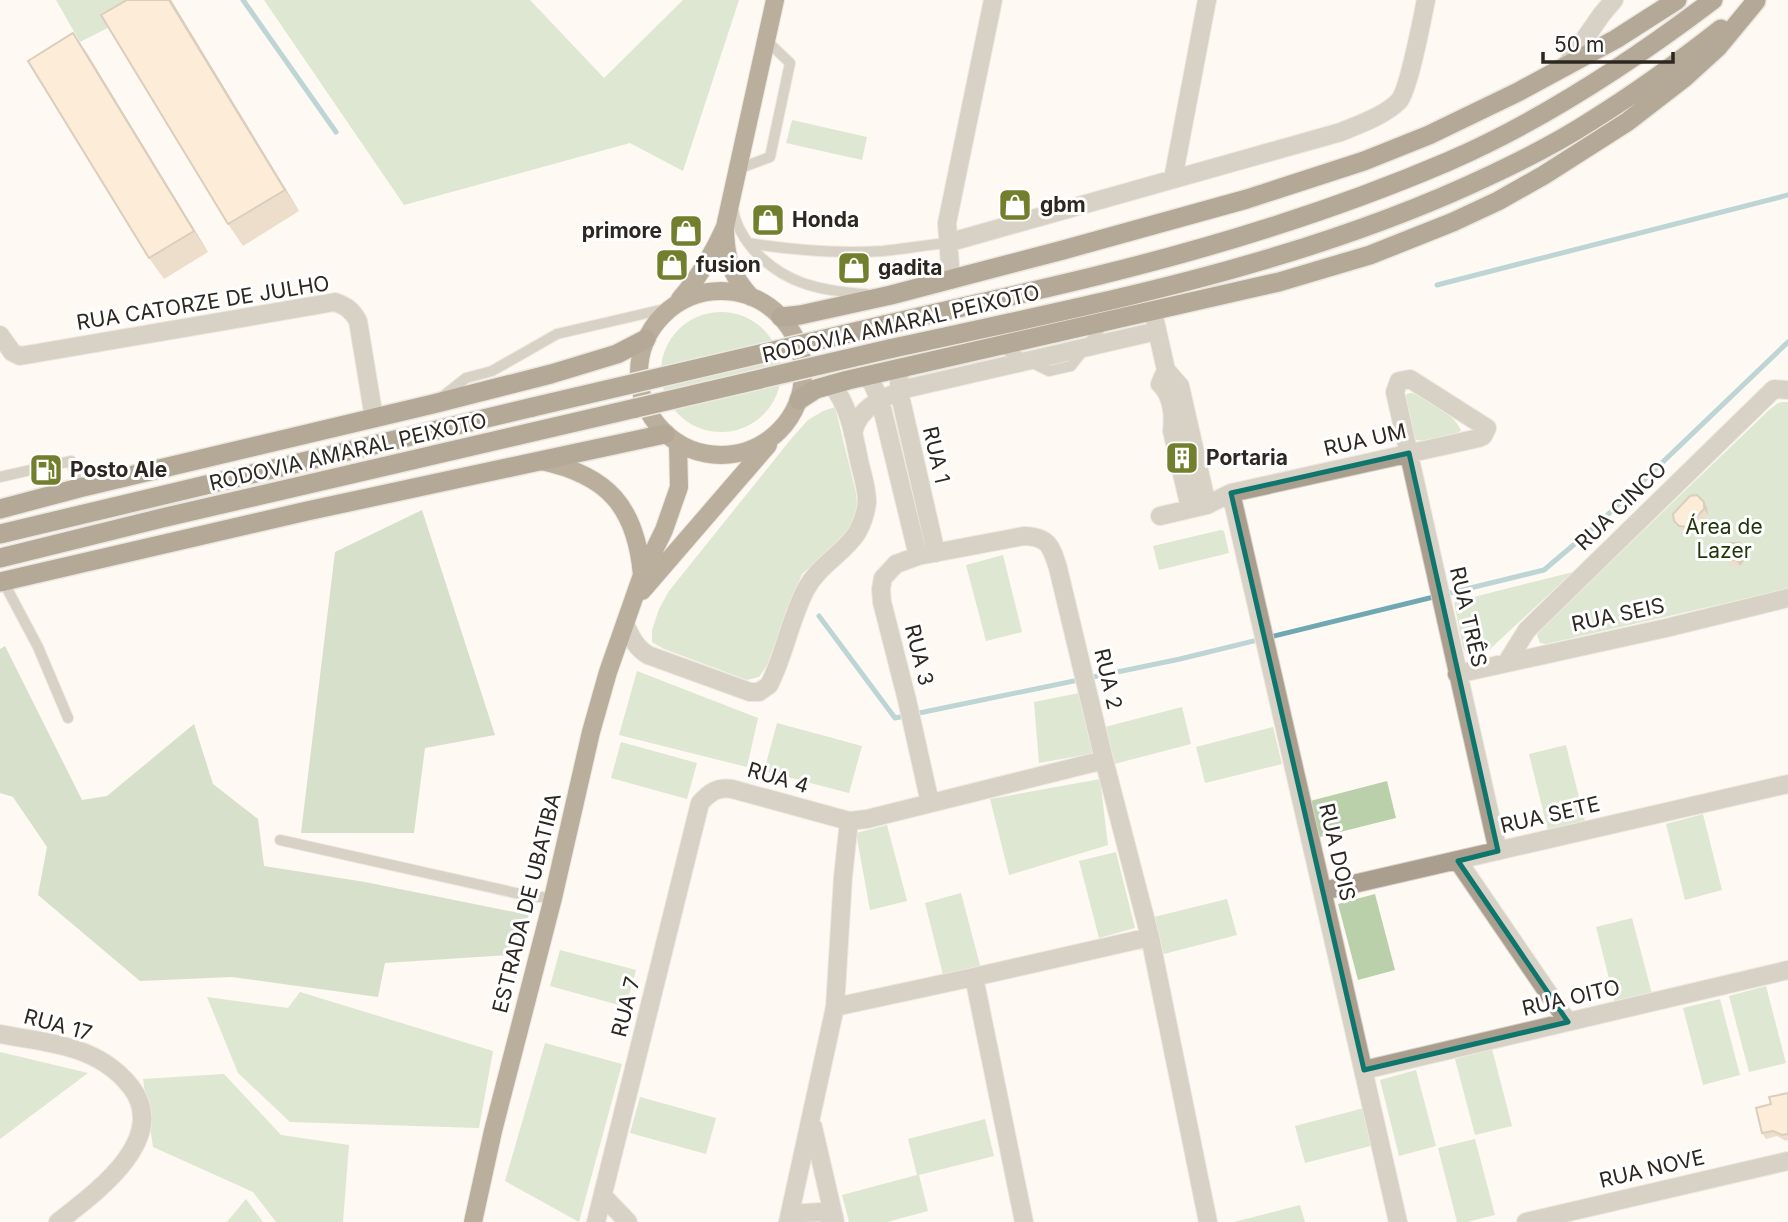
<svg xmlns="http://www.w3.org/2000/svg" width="1788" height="1222" font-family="Inter,sans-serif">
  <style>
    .green { fill: #b9d0aa }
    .forest { fill: #a9c29a }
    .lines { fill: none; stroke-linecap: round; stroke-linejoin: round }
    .stream { stroke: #6fa8b2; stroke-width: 5 }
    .service-casing { stroke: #d8d3cc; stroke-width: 12 }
    .minor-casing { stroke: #d8d3cc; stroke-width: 20 }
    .primary-casing { stroke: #d8d3cc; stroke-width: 20 }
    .trunk-casing { stroke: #d8d3cc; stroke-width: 22 }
    .service { stroke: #aa9f8e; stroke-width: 10 }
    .minor { stroke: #aa9f8e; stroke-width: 18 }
    .primary { stroke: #685536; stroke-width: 18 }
    .trunk { stroke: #5c4826; stroke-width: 19 }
    .trunk-bridge-casing { stroke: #d8d3cc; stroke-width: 22; stroke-linecap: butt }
    .trunk-bridge { stroke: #5c4826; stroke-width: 19 }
    .wall { fill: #d9bd9d }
    .shaded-wall { fill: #b09a7f }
    .building { fill: #fcdcb6; stroke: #b09a7f; stroke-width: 2 }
    .marked { fill: none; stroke: #0f766e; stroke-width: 5; stroke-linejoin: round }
    .labels { text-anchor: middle; stroke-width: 6; stroke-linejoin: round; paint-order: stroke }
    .poi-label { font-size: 21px; font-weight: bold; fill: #2c2721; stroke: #fff; text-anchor: start }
    .street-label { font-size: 21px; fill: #2c2721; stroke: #fff }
    .park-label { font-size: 21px; fill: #1f360b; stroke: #fff }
  </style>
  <rect width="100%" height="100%" fill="#fef9f2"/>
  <!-- green -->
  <path class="green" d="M56,0h107l-83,42z
    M264,0h266l74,78 79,-78h56l-56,171 -53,-28 -226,62z
    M792,120l75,17 -5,23 -76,-17z
    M661 372a60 60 0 1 1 120 0a60 60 0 1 1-120 0Z
    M1411,393c14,2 47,25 50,38 -11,7 -35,13 -47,8l-10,-40 3,-5z
    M1783,402h5v187l-242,55 -6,-1 -3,-8 7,-9 225,-216 9,-7z
    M835,407l21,86 1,10 -3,17 -9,15 -20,20 -23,19 -35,91 -8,12 -12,3 -83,-31 -12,-7v-12l7,-21 10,-18 122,-152 17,-19 15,-9z
    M1221,530l3,1 5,22 -70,17 -6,-24z
    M1003,555l19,77 -36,9 -20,-76z
    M1573,572l-83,77c-10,6 -20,13 -27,-1l-9,-46z
    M637,671l121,47 -11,49 -128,-32z
    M1079,693l16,60 -56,10 -5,-61z
    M1182,707l9,37 -77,20 -9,-37z
    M777,723l85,23 -13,47 -85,-22z
    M1273,727l9,37 -77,19 -9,-36z
    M621,742l76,21 -10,36 -76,-21z
    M1566,745l19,76 -37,10 -19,-77z
    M1100,779l8,66 -99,30 -19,-76z
    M1387,781l9,37 -76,19 -10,-36z
    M1703,814l19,76 -37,10 -19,-76z
    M887,825l20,76 -37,9 -14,-77z
    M1116,852l19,76 -36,10 -20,-77z
    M961,893l20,76 -37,10 -19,-76z
    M1375,894l20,76 -37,10 -20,-76z
    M1227,899l10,36 -77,20 -10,-37z
    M1632,918l20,76 -37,9 -19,-76z
    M560,950l76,20 -10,37 -76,-21z
    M1766,986l20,77 -37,9 -20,-76z
    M300,992l193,59 -14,77 -189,-6 -52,-49 -31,-76 81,11z
    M1720,999l20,76 -37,10 -20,-77z
    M545,1043l77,21 -43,158 -74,-41z
    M1492,1049l20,77 -37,9 -20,-76z
    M0,1052l88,21 -88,66z
    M1416,1070l20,76 -37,10 -19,-76z
    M224,1074l57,61 68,10 -6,77h-67l-23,-30 -100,-45 -10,-68z
    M640,1097l76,21 -10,36 -76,-21z
    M1372,1106l10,37 -77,20 -10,-37z
    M985,1119l9,37 -75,19 9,36 -41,11h-38l-7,-27 75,-20 -9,-36z
    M1475,1139l20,76 -28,7h-10l-19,-74z
    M246,1199l17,23h-36z
    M1300,1205l5,17h-71z"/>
  <!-- forest -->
  <path class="forest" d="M422,510l73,225 -70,13 -11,85h-113l34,-281z
    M5,646l77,154 25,-4 87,-72 19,60 45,35 6,47 101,16 164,33 -20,40 -124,8 -7,34 -146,-20 -92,4 -102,-86 9,-48 -34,-50 -13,-4v-144z"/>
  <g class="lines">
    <!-- stream -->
    <path class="stream" d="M243,0l93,132
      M1437,285l351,-90
      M819,616l76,102 285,-59 364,-89 53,-45 191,-183"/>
    <defs>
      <path id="service" d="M738,169l32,-12 20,-94 -24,-23
        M733,209c2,15 10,28 19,39 31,36 69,43 114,46
        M748,243c44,7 90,11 135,8 21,-2 43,-6 64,-8
        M1000,347l49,24 22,-5 32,-41
        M442,397l24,-19 26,-7 65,-37 116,-27
        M0,477l71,-16 8,27
        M3,581l35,66 30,71
        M280,840l249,56 24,2"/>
      <path id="minor" d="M1565,67l37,-53 12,-14
        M1173,179l34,-179
        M947,243l394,-111c19,-8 43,-16 58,-31 10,-12 23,-82 27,-101
        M951,280l-4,-57 46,-223
        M1155,321l11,49 14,16 27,119
        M0,335l12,17 8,4 315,-54c11,4 17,8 23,19l16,97
        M903,367l-4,9v15l37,162
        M1166,370l-6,14c12,11 14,31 12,47l18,77
        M864,376l8,7 8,17 38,156
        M853,434c4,-27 33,-38 56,-46l248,-57
        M1231,493l167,729
        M1160,516l47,-11 24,-12 248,-55 4,-2 4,-8 -77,-49 -11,2 -4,11c34,153 68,306 103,459
        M625,624c6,13 11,24 23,31l102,37h9l10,-7c16,-31 21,-66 37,-96 13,-24 37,-35 51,-56 5,-9 9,-21 10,-31 0,-12 -4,-26 -7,-37 -6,-28 -10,-59 -29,-81
        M1507,662l20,-32 247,-241 14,1
        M1457,674l209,-46 122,-30
        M930,803l-23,-103 -25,-98 -1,-13 2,-11 13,-14 22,-8 106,-20c25,1 27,10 34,32l46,192 46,177 58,285
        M1458,861l110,161
        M1323,891l465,-107
        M974,977l50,245
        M835,1007l139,-30 176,-40
        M0,1034c25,5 50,7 74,15 23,7 42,19 57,38 40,52 -37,107 -73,135
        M1364,1070l424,-100
        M813,1127l22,95
        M603,1196l25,26
        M790,1214l30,-2 14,4
        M596,1222l104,-419c10,-11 17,-16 32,-14l117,32 18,-2 237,-59
        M788,1222l47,-215 8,-130 6,-56
        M1526,1222l262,-61"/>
      <path id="primary" d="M725,230c1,30 6,45 26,67
        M639 373a82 82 0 1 1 164 0a82 82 0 1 1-164 0Z
        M680,299c19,-22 33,-45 45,-72l50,-227
        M541,461c67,14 95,46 101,114
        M642,591l126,-146
        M473,1222l20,-91 60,-233 38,-166 17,-60 34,-97 22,-45 15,-43 -1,-44"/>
      <path id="trunk" d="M781,317l19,-2 91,-20 172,-45 184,-51 117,-38 65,-26 89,-43 98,-53 61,-39
        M884,325c72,-17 144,-32 216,-50 118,-29 235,-65 347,-113 95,-41 183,-99 266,-162
        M889,349c205,-45 414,-84 604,-175 34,-16 67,-33 98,-53 45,-28 88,-59 130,-92
        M799,400l17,-11 32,-9 431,-98 91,-27 83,-33 45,-21 46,-26 83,-53 57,-44 34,-31 38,-46
        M0,509l79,-21 354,-84 118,-30 66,-20 29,-15
        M0,534l533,-127
        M0,558l162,-40 474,-110
        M0,582l307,-71 358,-77"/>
    </defs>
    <!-- service casing -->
    <use href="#service" class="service-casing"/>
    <!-- minor casing -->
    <use href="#minor" class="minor-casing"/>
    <!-- primary casing -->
    <use href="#primary" class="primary-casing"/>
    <!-- trunk casing -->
    <use href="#trunk" class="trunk-casing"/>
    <!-- service -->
    <use href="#service" class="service"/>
    <!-- minor -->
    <use href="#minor" class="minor"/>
    <!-- primary -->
    <use href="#primary" class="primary"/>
    <!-- trunk -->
    <use href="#trunk" class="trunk"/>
    <defs>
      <path id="trunk-bridge" d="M533,407l351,-82
        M636,408l253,-59"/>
    </defs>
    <!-- trunk-bridge casing -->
    <use href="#trunk-bridge" class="trunk-bridge-casing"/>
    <!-- trunk-bridge -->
    <use href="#trunk-bridge" class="trunk-bridge"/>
  </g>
  <!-- wall -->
  <path class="wall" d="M171,0l128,211 -56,35 -15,-22z
    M73,33l15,22 120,197 -44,27 -15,-21z
    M1704,502l3,5 1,8 -17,17h-8l-9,-11z
    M1744,548v13l-4,5 -10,-1 -3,-5z
    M1788,1093v47l-2,1 -9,-5 -11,3 -4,-6 9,-29z"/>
  <!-- shaded-wall -->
  <path class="shaded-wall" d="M169,0h2l128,211 -14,-21z
    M73,33l15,22 120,197 -14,-21z
    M1704,502l3,5 1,8 -4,-6z
    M1740,543l4,5v13l-4,5 -4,-6z"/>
  <!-- building -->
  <path class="building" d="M127,0h42l116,190 -57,34 -127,-209z
    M73,33l121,198 -45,27 -121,-197z
    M1697,495l7,7v7l-17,18 -8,-1 -5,-5 -1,-7 17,-18z
    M1730,543h10v13l-4,4h-9l-1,-13z
    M1788,1093v41l-6,1 -9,-4 -11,2 -6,-25 15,-4 -2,-7z"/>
  <!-- marked area -->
  <path d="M0 0H1788V1222H0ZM1409,453l89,398 -40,10 110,161 -204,48 -133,-577z" fill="#fef9f2" fill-opacity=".55" fill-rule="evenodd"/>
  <path class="marked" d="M1409,453l89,398 -40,10 110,161 -204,48 -133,-577z"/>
  <!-- icons -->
  <defs>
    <symbol id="shop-square" viewBox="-11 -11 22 22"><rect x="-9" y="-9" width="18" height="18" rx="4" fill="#727f2c" stroke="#fff"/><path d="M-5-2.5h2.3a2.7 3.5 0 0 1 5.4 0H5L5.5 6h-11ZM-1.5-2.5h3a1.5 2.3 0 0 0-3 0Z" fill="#fff"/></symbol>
    <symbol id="building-square" viewBox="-11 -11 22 22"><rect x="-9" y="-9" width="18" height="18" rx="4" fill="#727f2c" stroke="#fff"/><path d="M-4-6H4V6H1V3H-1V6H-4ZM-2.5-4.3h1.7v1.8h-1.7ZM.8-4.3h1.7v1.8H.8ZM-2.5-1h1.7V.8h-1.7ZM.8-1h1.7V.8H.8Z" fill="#fff"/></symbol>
    <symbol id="fuel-square" viewBox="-11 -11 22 22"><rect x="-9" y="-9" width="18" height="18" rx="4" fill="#727f2c" stroke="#fff"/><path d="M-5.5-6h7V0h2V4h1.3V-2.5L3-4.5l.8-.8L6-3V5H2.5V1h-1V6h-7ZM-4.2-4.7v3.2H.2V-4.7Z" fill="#fff"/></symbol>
  </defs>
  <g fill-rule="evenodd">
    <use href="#shop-square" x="996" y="186" width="38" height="38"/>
    <use href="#shop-square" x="749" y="201" width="38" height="38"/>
    <use href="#shop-square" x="667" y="212" width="38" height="38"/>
    <use href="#shop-square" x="653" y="246" width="38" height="38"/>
    <use href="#shop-square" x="835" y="249" width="38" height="38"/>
    <use href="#building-square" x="1163" y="439" width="38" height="38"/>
    <use href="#fuel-square" x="27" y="451" width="38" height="38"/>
  </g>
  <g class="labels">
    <!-- poi labels -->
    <g class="poi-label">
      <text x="1040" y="212">gbm</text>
      <text x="792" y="227">Honda</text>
      <text x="662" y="238" text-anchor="end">primore</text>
      <text x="696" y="272">fusion</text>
      <text x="878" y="275">gadita</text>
      <text x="1206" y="465">Portaria</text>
      <text x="70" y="477">Posto Ale</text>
    </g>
    <!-- street labels -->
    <g class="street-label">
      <text transform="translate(203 303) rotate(-9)" y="7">RUA CATORZE DE JULHO</text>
      <text transform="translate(901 324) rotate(-13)" y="7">RODOVIA AMARAL PEIXOTO</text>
      <text transform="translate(1365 440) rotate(-13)" y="7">RUA UM</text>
      <text transform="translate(348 452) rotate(-13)" y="7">RODOVIA AMARAL PEIXOTO</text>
      <text transform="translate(936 455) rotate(77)" y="7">RUA 1</text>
      <text transform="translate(1621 506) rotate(-44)" y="7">RUA CINCO</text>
      <text transform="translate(1618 615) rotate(-12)" y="7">RUA SEIS</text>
      <text transform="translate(1468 617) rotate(77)" y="7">RUA TRÊS</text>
      <text transform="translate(919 655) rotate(76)" y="7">RUA 3</text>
      <text transform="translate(1108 679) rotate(77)" y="7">RUA 2</text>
      <text transform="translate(778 778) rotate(16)" y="7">RUA 4</text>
      <text transform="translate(1550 815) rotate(-13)" y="7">RUA SETE</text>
      <text transform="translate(1337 852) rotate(77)" y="7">RUA DOIS</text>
      <text transform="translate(527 903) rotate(-76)" y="7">ESTRADA DE UBATIBA</text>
      <text transform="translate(1571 998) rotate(-13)" y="7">RUA OITO</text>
      <text transform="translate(626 1007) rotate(-76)" y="7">RUA 7</text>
      <text transform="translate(58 1025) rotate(15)" y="7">RUA 17</text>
      <text transform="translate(1652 1169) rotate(-13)" y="7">RUA NOVE</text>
    </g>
    <!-- park labels -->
    <g class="park-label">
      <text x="1724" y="534">Área de<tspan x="1724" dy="24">Lazer</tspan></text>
    </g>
  </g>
  <!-- scale -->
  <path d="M1543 52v10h130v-10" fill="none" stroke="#2c2721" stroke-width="3.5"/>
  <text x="1554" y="52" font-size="21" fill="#2c2721" stroke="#ffffff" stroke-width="5" paint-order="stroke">50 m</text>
</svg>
